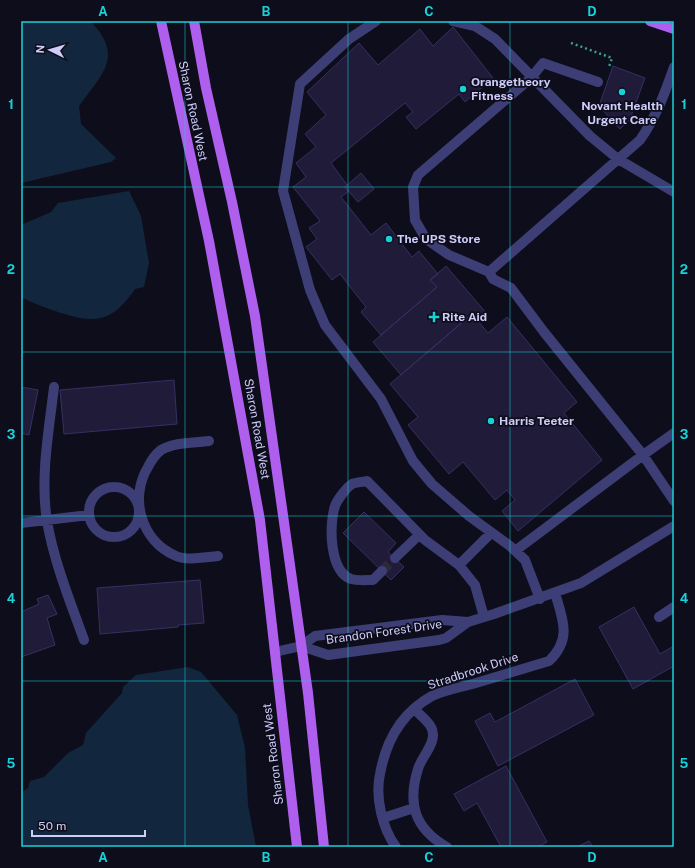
<svg xmlns="http://www.w3.org/2000/svg" width="695" height="868" font-family="'Public Sans',sans-serif">
  <style>
    .water { fill: #12273e }
    .building { fill: #1f1b39; stroke: #363063 }
    .lines { fill: none; stroke-linecap: round; stroke-linejoin: round }
    .minor-tunnel { stroke: #2b2a3c; stroke-width: 10; stroke-dasharray: 10 5; stroke-linecap: butt }
    .path { stroke: #39a093; stroke-width: 2.5; stroke-dasharray: 2 3; stroke-linecap: butt }
    .minor { stroke: #3d3e75; stroke-width: 10 }
    .major { stroke: #af5fed; stroke-width: 10 }
    .grid { fill: none; stroke: #18d2d9; stroke-width: 1; stroke-opacity: 0.55 }
    .poi-dot { fill: #18d2d9; stroke: #0e0d1b; stroke-width: 1.5 }
    .labels { text-anchor: middle; stroke-width: 3.5; stroke-linejoin: round; paint-order: stroke }
    .poi-label { font-size: 12px; font-weight: bold; fill: #ceccf9; stroke: #0e0d1b; text-anchor: start }
    .street-label { font-size: 12px; fill: #ceccf9; stroke: #0e0d1b }
    .neatline { fill: none; stroke: #18d2d9; stroke-width: 1.5 }
    .grid-label { font-size: 13px; text-anchor: middle; font-weight: bold; fill: #18d2d9 }
  </style>
  <rect width="100%" height="100%" fill="#0e0d1b"/>
  <!-- water -->
  <path class="water" d="M21,21h69c35,35 12,53 -11,85l2,18 35,34 -5,4 -90,21z
    M129,191l12,25 8,47 -5,24 -9,2c-24,35 -41,35 -80,22 -11,-4 -23,-8 -34,-14v-72l30,-13 7,-9z
    M188,667l13,5 36,43 8,33 3,57 8,42h-235v-54l7,-5 2,-7 14,-4 24,-24 15,-8 3,-12 36,-40 1,-6 13,-12z"/>
  <!-- building -->
  <path class="building" d="M453,27l40,51 -28,24 -6,-8 -43,35 -10,-12 7,-5 -8,-9 -74,60 16,22 -2,2 4,4 -8,6 30,38 15,-12 26,34 7,-6 19,23 -8,6 7,7 -56,48 -20,-23 5,-5 -26,-33 -8,6 -26,-33 11,-8 -8,-11 11,-7 -27,-34 13,-10 -10,-14 20,-16 -11,-13 21,-19 -19,-23 52,-49 19,22 42,-36 13,17z
    M613,66l32,12 -15,41 -10,10 -21,-23z
    M361,173l13,16 -16,13 -13,-15z
    M446,266l41,48 -9,7 -6,-7 -71,61 -28,-33 64,-55 -7,-7z
    M472,314l16,19 19,-16 70,85 -13,11 38,47 -84,71 -16,-20 13,-11 -8,-10 -12,10 -32,-38 -14,12 -41,-49 10,-8 -28,-33z
    M174,380l3,44 -113,10 -4,-44z
    M21,387l17,3 -9,45 -8,-2z
    M364,512l32,31 -8,9 16,15 -13,13 -48,-47z
    M200,580l4,43 -26,2v2l-78,7 -3,-46z
    M48,595l9,19 -10,4 8,27 -34,12v-45l18,-8 -2,-5z
    M634,607l26,47 12,-7 2,4v15l-41,23 -34,-62z
    M575,679l19,36 -96,51 -23,-45 15,-8 5,9z
    M506,766l41,76 -10,5h-36l-24,-44 -13,8 -10,-17z
    M589,841l4,6h-16z"/>
  <g class="lines">
    <!-- minor-tunnel -->
    <path class="minor-tunnel" d="M382,571l13,-13"/>
    <!-- path -->
    <path class="path" d="M571,43l41,15 -3,9"/>
    <!-- minor -->
    <path class="minor" d="M376,21l-27,18 -49,45 -17,107 27,99 15,35 56,74 32,62 19,23 37,32 41,30 15,14 15,39
      M453,21l22,5 20,13 95,97 28,23 56,33
      M598,82l-55,-19 -12,15 -113,97 -5,12 2,33 11,19 23,16 40,17 4,7 18,9 33,44 99,123 31,46
      M489,272l151,-132c16,-23 25,-47 34,-73
      M54,387c-5,43 -14,90 -7,134 7,41 23,80 37,119
      M209,441c-15,2 -35,1 -48,9 -5,4 -10,11 -13,17 -19,31 -7,74 28,89 12,5 29,1 42,0
      M89 512a25 25 0 1 1 50 0a25 25 0 1 1-50 0Z
      M21,523l68,-8
      M515,551l128,-96 31,-22
      M395,558l24,-23
      M459,565l32,-32
      M382,571l-9,9c-7,0 -15,1 -22,-1 -22,-8 -22,-55 -16,-73 2,-6 12,-19 17,-22 4,-2 11,-2 15,-3l58,59 34,25 16,20 9,32
      M659,617l15,-10
      M468,622l26,-8 87,-31 93,-57
      M275,652l26,-6 14,-10 127,-16 26,2 -22,16 -7,2 -111,15 -27,-9
      M414,709c5,5 14,12 17,18 8,14 -10,30 -13,42 -11,35 -3,60 29,78
      M383,818l31,-10
      M396,847c-14,-19 -21,-50 -16,-73 6,-33 21,-61 52,-78 13,-6 30,-9 44,-13 24,-7 49,-15 73,-22 23,-22 14,-41 6,-68"/>
    <!-- major -->
    <path class="major" d="M161,21l48,220 51,279 37,327
      M194,21l12,67 26,114 23,114 53,377 16,154
      M650,21l24,8"/>
  </g>
  <!-- grid -->
  <path class="grid" d="M185,21v826M348,21v826M510,21v826M21,187h653M21,352h653M21,516h653M21,681h653"/>
  <!-- markers -->
  <g class="poi-dot">
    <circle cx="463" cy="89" r="4"/>
    <circle cx="622" cy="92" r="4"/>
    <circle cx="389" cy="239" r="4"/>
    <path d="M432 311h4v4h4v4h-4v4h-4v-4h-4v-4h4z"/>
    <circle cx="491" cy="421" r="4"/>
  </g>
  <g class="labels">
    <!-- poi labels -->
    <g class="poi-label">
      <text x="471" y="86">Orangetheory<tspan x="471" dy="14">Fitness</tspan></text>
      <text x="622" y="110" text-anchor="middle">Novant Health<tspan x="622" dy="14">Urgent Care</tspan></text>
      <text x="397" y="243">The UPS Store</text>
      <text x="442" y="321">Rite Aid</text>
      <text x="499" y="425">Harris Teeter</text>
    </g>
    <!-- street labels -->
    <g class="street-label">
      <text transform="translate(193 111) rotate(78)" y="4">Sharon Road West</text>
      <text transform="translate(257 429) rotate(80)" y="4">Sharon Road West</text>
      <text transform="translate(384 632) rotate(-8)" y="4">Brandon Forest Drive</text>
      <text transform="translate(473 671) rotate(-18)" y="4">Stradbrook Drive</text>
      <text transform="translate(273 754) rotate(-97)" y="4">Sharon Road West</text>
    </g>
  </g>
  <!-- border -->
  <rect width="695" height="868" fill="none" stroke="#0e0d1b" stroke-width="44"/>
  <!-- north arrow -->
  <g transform="translate(50 50) rotate(275)" stroke="#0e0d1b" stroke-width="3" paint-order="stroke">
  <path d="M0-3L7 15L0 10L-7 15Z" fill="#ceccf9"/>
  <text y="-6" font-size="11" font-weight="bold" text-anchor="middle" fill="#ceccf9">N</text>
  </g>
  <!-- scale -->
  <path d="M32 830v6h113v-6" fill="none" stroke="#ceccf9" stroke-width="2"/>
  <text x="38" y="830" font-size="12" fill="#ceccf9" stroke="#0e0d1b" stroke-width="3" paint-order="stroke">50 m</text>
  <rect x="22" y="22" width="651" height="824" class="neatline"/>
  <g class="grid-label">
    <text x="103" y="16">A</text>
    <text x="266" y="16">B</text>
    <text x="429" y="16">C</text>
    <text x="592" y="16">D</text>
    <text x="11" y="109">1</text>
    <text x="684" y="109">1</text>
    <text x="11" y="274">2</text>
    <text x="684" y="274">2</text>
    <text x="11" y="439">3</text>
    <text x="684" y="439">3</text>
    <text x="11" y="603">4</text>
    <text x="684" y="603">4</text>
    <text x="11" y="768">5</text>
    <text x="684" y="768">5</text>
    <text x="103" y="862">A</text>
    <text x="266" y="862">B</text>
    <text x="429" y="862">C</text>
    <text x="592" y="862">D</text>
  </g>
</svg>
